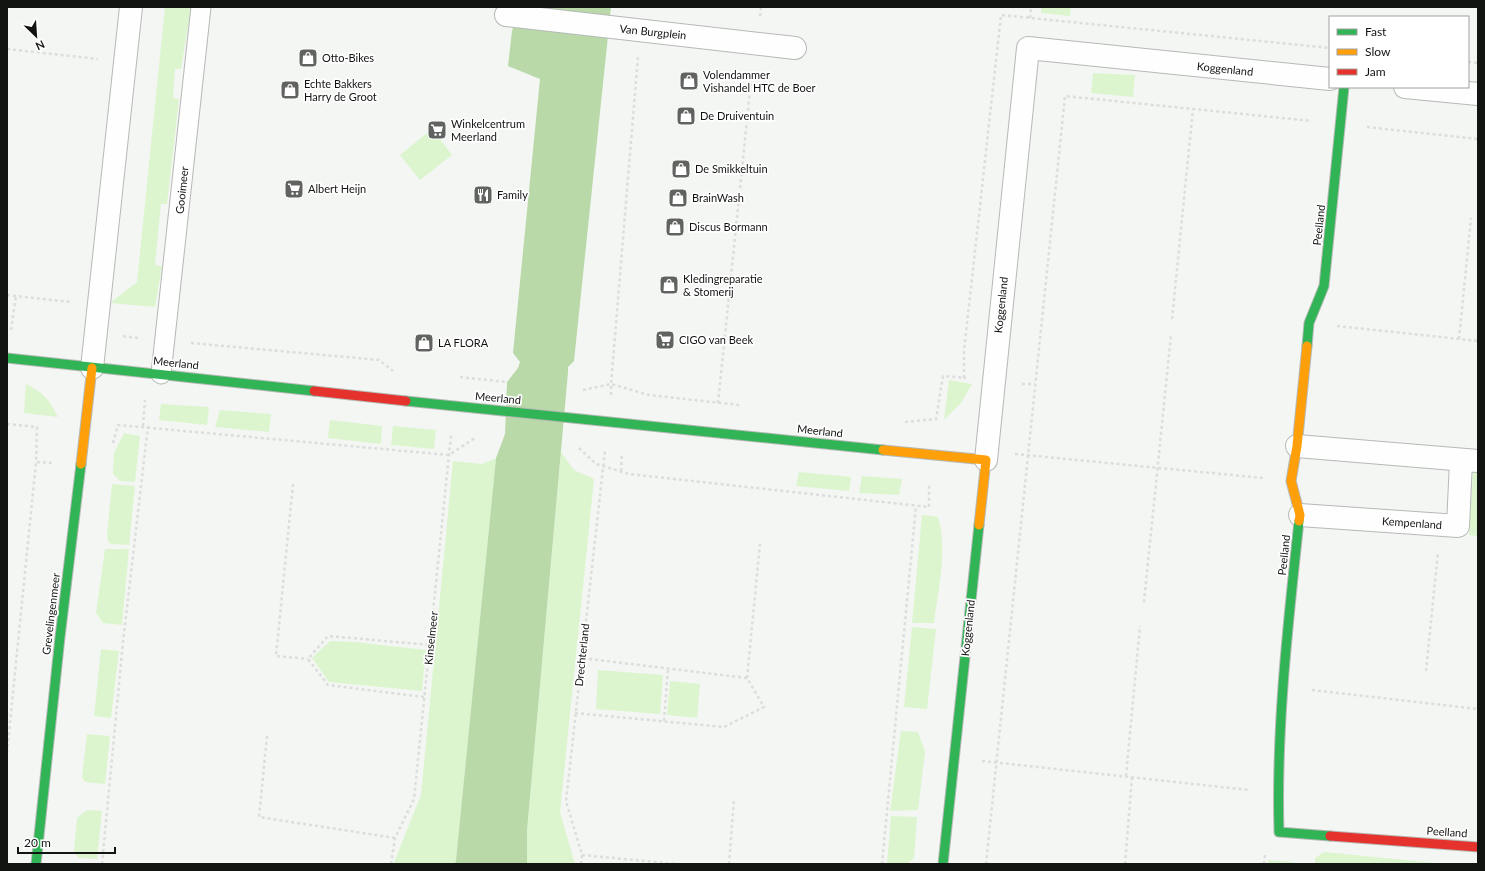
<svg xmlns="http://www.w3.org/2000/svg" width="1485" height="871" font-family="Lato,sans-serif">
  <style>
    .green { fill: #dcf5cf }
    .water { fill: #bad9a9 }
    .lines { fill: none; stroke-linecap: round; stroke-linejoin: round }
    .lane-casing { stroke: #b6b9b6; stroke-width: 21 }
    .street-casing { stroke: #b6b9b6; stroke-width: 24 }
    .fast-casing { stroke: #b6b9b6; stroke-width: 11 }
    .slow-casing { stroke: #b6b9b6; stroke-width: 11 }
    .jam-casing { stroke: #b6b9b6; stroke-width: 11 }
    .path { stroke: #dcdddc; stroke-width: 2.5; stroke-dasharray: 3 3; stroke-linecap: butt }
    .lane { stroke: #fdfefd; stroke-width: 19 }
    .street { stroke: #fdfefd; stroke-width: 22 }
    .fast { stroke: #30b455; stroke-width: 9 }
    .slow { stroke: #ff9f0a; stroke-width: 9 }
    .jam { stroke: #e5322d; stroke-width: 9 }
    .labels { text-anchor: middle; stroke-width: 3.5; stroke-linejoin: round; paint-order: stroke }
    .street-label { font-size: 11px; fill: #121411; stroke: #fff }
    .poi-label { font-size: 11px; fill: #121411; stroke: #fff; text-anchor: start }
  </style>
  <rect width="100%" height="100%" fill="#f3f6f2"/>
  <!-- green -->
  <path class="green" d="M165,7h26l-10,62h-6l-2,29 6,1 -12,105h-6l-6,61 7,1 -7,41 -45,-4 27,-21z
    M1041,7h30l-1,9 -29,-3z
    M1093,73l42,2 -2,22 -42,-4z
    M432,129l20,26 -32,25 -20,-25z
    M949,380l23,4 -11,19 -17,17z
    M26,384c19,10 22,14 32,33l-34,-4z
    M161,404l48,3 -2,18 -48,-5z
    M220,410l51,4 -2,18 -54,-5z
    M330,420l52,6 -1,18 -53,-6z
    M393,426l43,4 -2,19 -43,-4z
    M124,433l16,3 -5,46 -15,-1 -7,-7 1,-21z
    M561,452l13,18 20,9 -34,333 15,52h-48v-33z
    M496,458l-40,402 -1,4h-61l1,-4 26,-65 32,-334 29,3z
    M1478,468v68l-9,-1 4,-63z
    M799,472l52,5 -2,14 -53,-5z
    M862,476l40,3 -3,16 -40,-2z
    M112,484l23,2 -6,59 -18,-1 -3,-3 -1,-6z
    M922,515l16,2c10,33 0,72 -4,106h-22z
    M105,549h24l-7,76 -19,-2 -7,-10z
    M912,627l24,2 -9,80 -23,-2z
    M330,641l25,1 71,8 -4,41 -93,-9 -17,-24z
    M101,649l18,2 -8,67 -17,-2z
    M598,670l65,5 -3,39 -64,-5z
    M670,681l30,3 -3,34 -30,-3z
    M901,731l17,1 7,20 -7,58 -28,1z
    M87,734l23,2 -5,48 -20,-2 -3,-5z
    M87,810l15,1 -5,48 -18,-1 -5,-6 3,-34z
    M891,816l26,1 -3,41 -7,6h-20z
    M1324,852l121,12h-130v-6z
    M1268,860l25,2 2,2h-27z"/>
  <!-- water -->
  <path class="water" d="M517,7h94l-37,354 -6,6v5l-41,459v33h-72l1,-4 40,-402 9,-24 2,-52 11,-14 2,-6 -7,-9 27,-274 -32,-13 4,-35 5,-18z"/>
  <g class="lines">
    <defs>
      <path id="lane" d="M161,374l40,-367"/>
      <path id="street" d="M506,15l289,33
        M1405,87l73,7
        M92,368l39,-361
        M1297,446l181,15
        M986,460l42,-412 302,31
        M1300,515l158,11 3,-65"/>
      <path id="fast" d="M1307,346l2,-23 15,-37 20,-199
        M7,358l307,33
        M406,401l477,49
        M1299,521c-11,103 -23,207 -20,311l51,4
        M36,864l24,-227 21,-173
        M943,864l36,-339"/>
      <path id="slow" d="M883,450l103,10 -7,65
        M81,464l11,-96
        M1299,521l1,-6 -9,-34 6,-35 10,-100"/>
      <path id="jam" d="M314,391l92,10
        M1330,836l148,11"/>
    </defs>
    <!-- lane casing -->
    <use href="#lane" class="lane-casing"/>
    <!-- street casing -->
    <use href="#street" class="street-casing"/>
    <!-- fast casing -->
    <use href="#fast" class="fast-casing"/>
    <!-- slow casing -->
    <use href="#slow" class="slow-casing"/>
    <!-- jam casing -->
    <use href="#jam" class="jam-casing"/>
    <!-- path -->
    <path class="path" d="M760,16l1,-9
      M1030,18l1,-11
      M7,49l91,10
      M1468,62l10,1
      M1367,127l111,12
      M7,295l64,7
      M1172,319l21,-210
      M1337,326l141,15
      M11,330l5,-34
      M123,336l15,2
      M1459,339l12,-121
      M191,343l188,17 14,11
      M460,377l46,5
      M964,378v-27l37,-336 329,33
      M1022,384h13
      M583,390l28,-6 38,11 90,10
      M611,395v-11l27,-327
      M718,403l34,-332
      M905,422l31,-3 7,-43 23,2
      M7,424l30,3 -1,35 18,1
      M143,426l2,-26
      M113,443l5,-18 331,30 26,-17
      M579,448l17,16 33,10 300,33v-23
      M1015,454l248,24
      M621,471l1,-18
      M293,484l-17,172 32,3
      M1144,602l27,-267
      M1426,671l12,-119
      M747,678l13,-134
      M1312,690l166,19
      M424,697l-96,-12 -20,-26 20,-23 102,9
      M575,713l149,14 40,-20 -17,-29 -166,-20
      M664,721l4,-53
      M267,736l-8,81 136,21
      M7,753l29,-291
      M982,761l267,29
      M1126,776l14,-150
      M582,855l95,9
      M102,864l21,-222 25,-216
      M391,864l4,-26 19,-39 37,-364
      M581,864l1,-9 -16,-54 39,-351
      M729,864l5,-65
      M882,864l34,-358
      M986,864l79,-768 247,25
      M1125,864l7,-87
      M1264,864l1,-9"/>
    <!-- lane -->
    <use href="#lane" class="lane"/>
    <!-- street -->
    <use href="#street" class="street"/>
    <!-- fast -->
    <use href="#fast" class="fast"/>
    <!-- slow -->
    <use href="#slow" class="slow"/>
    <!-- jam -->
    <use href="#jam" class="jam"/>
  </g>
  <!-- icons -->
  <defs>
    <symbol id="shop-square" viewBox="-11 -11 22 22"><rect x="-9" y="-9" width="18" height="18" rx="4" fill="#616360" stroke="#fff"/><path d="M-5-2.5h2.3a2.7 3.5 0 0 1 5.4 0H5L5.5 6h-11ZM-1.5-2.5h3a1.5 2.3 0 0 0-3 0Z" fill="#fff"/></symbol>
    <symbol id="supermarket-square" viewBox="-11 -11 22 22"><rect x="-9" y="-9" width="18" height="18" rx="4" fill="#616360" stroke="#fff"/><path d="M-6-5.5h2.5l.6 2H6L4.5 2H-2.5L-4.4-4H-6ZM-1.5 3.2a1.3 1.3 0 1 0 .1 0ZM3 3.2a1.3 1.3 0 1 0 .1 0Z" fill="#fff"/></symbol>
    <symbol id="restaurant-square" viewBox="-11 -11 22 22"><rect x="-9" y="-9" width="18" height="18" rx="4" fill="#616360" stroke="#fff"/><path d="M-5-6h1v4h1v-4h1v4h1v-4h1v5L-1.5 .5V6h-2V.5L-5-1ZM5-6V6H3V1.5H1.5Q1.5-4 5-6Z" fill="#fff"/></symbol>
  </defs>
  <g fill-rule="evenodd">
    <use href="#shop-square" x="297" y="47" width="22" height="22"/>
    <use href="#shop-square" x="678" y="70" width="22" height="22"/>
    <use href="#shop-square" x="279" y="79" width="22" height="22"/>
    <use href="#shop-square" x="675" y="105" width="22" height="22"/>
    <use href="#supermarket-square" x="426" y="119" width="22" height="22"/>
    <use href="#shop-square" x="670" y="158" width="22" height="22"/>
    <use href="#supermarket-square" x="283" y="178" width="22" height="22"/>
    <use href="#restaurant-square" x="472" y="184" width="22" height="22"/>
    <use href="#shop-square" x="667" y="187" width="22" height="22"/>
    <use href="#shop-square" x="664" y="216" width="22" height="22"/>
    <use href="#shop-square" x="658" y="274" width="22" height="22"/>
    <use href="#supermarket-square" x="654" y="329" width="22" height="22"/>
    <use href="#shop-square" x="413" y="332" width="22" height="22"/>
  </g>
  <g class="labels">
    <!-- street labels -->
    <g class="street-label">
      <text transform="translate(653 32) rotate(6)" y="4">Van Burgplein</text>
      <text transform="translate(1225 69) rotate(6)" y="4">Koggenland</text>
      <text transform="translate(182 190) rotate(-84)" y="4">Gooimeer</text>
      <text transform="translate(1319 225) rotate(-84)" y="4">Peelland</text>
      <text transform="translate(1001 305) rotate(-84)" y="4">Koggenland</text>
      <text transform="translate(176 363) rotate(6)" y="4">Meerland</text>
      <text transform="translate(498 398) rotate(5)" y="4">Meerland</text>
      <text transform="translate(820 431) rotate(6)" y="4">Meerland</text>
      <text transform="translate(1412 523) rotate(4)" y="4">Kempenland</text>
      <text transform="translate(1284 555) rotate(-84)" y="4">Peelland</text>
      <text transform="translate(51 614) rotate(-83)" y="4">Grevelingenmeer</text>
      <text transform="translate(968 628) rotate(-84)" y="4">Koggenland</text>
      <text transform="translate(431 638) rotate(-84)" y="4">Kinselmeer</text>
      <text transform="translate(582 655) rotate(-84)" y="4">Drechterland</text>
      <text transform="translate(1447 832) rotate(4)" y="4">Peelland</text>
    </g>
    <!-- poi labels -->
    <g class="poi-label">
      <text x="322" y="62">Otto-Bikes</text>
      <text x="703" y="79">Volendammer<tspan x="703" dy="13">Vishandel HTC de Boer</tspan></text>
      <text x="304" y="88">Echte Bakkers<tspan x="304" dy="13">Harry de Groot</tspan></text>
      <text x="700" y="120">De Druiventuin</text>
      <text x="451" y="128">Winkelcentrum<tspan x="451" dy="13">Meerland</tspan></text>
      <text x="695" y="173">De Smikkeltuin</text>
      <text x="308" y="193">Albert Heijn</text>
      <text x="497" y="199">Family</text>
      <text x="692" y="202">BrainWash</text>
      <text x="689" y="231">Discus Bormann</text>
      <text x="683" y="283">Kledingreparatie<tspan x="683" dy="13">&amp; Stomerij</tspan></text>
      <text x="679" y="344">CIGO van Beek</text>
      <text x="438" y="347">LA FLORA</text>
    </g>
  </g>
  <!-- border -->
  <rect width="1485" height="871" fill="none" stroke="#121411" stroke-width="16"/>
  <!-- legend -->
  <rect x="1329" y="16" width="140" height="72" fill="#ffffff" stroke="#a0a1a0"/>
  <rect x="1337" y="29" width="20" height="6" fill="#30b455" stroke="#a0a1a0"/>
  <text x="1365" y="36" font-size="12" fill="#121411">Fast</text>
  <rect x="1337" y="49" width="20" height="6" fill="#ff9f0a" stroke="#a0a1a0"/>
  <text x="1365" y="56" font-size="12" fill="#121411">Slow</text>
  <rect x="1337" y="69" width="20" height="6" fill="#e5322d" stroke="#a0a1a0"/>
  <text x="1365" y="76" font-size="12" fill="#121411">Jam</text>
  <!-- north arrow -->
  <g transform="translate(36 36) rotate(155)" stroke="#ffffff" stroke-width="3" paint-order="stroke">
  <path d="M0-3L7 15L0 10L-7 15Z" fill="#121411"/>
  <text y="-6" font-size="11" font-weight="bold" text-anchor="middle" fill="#121411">N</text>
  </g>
  <!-- scale -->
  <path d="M18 847v6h97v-6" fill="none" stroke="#121411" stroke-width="2"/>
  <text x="24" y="847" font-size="12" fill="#121411" stroke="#ffffff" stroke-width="3" paint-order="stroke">20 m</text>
</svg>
